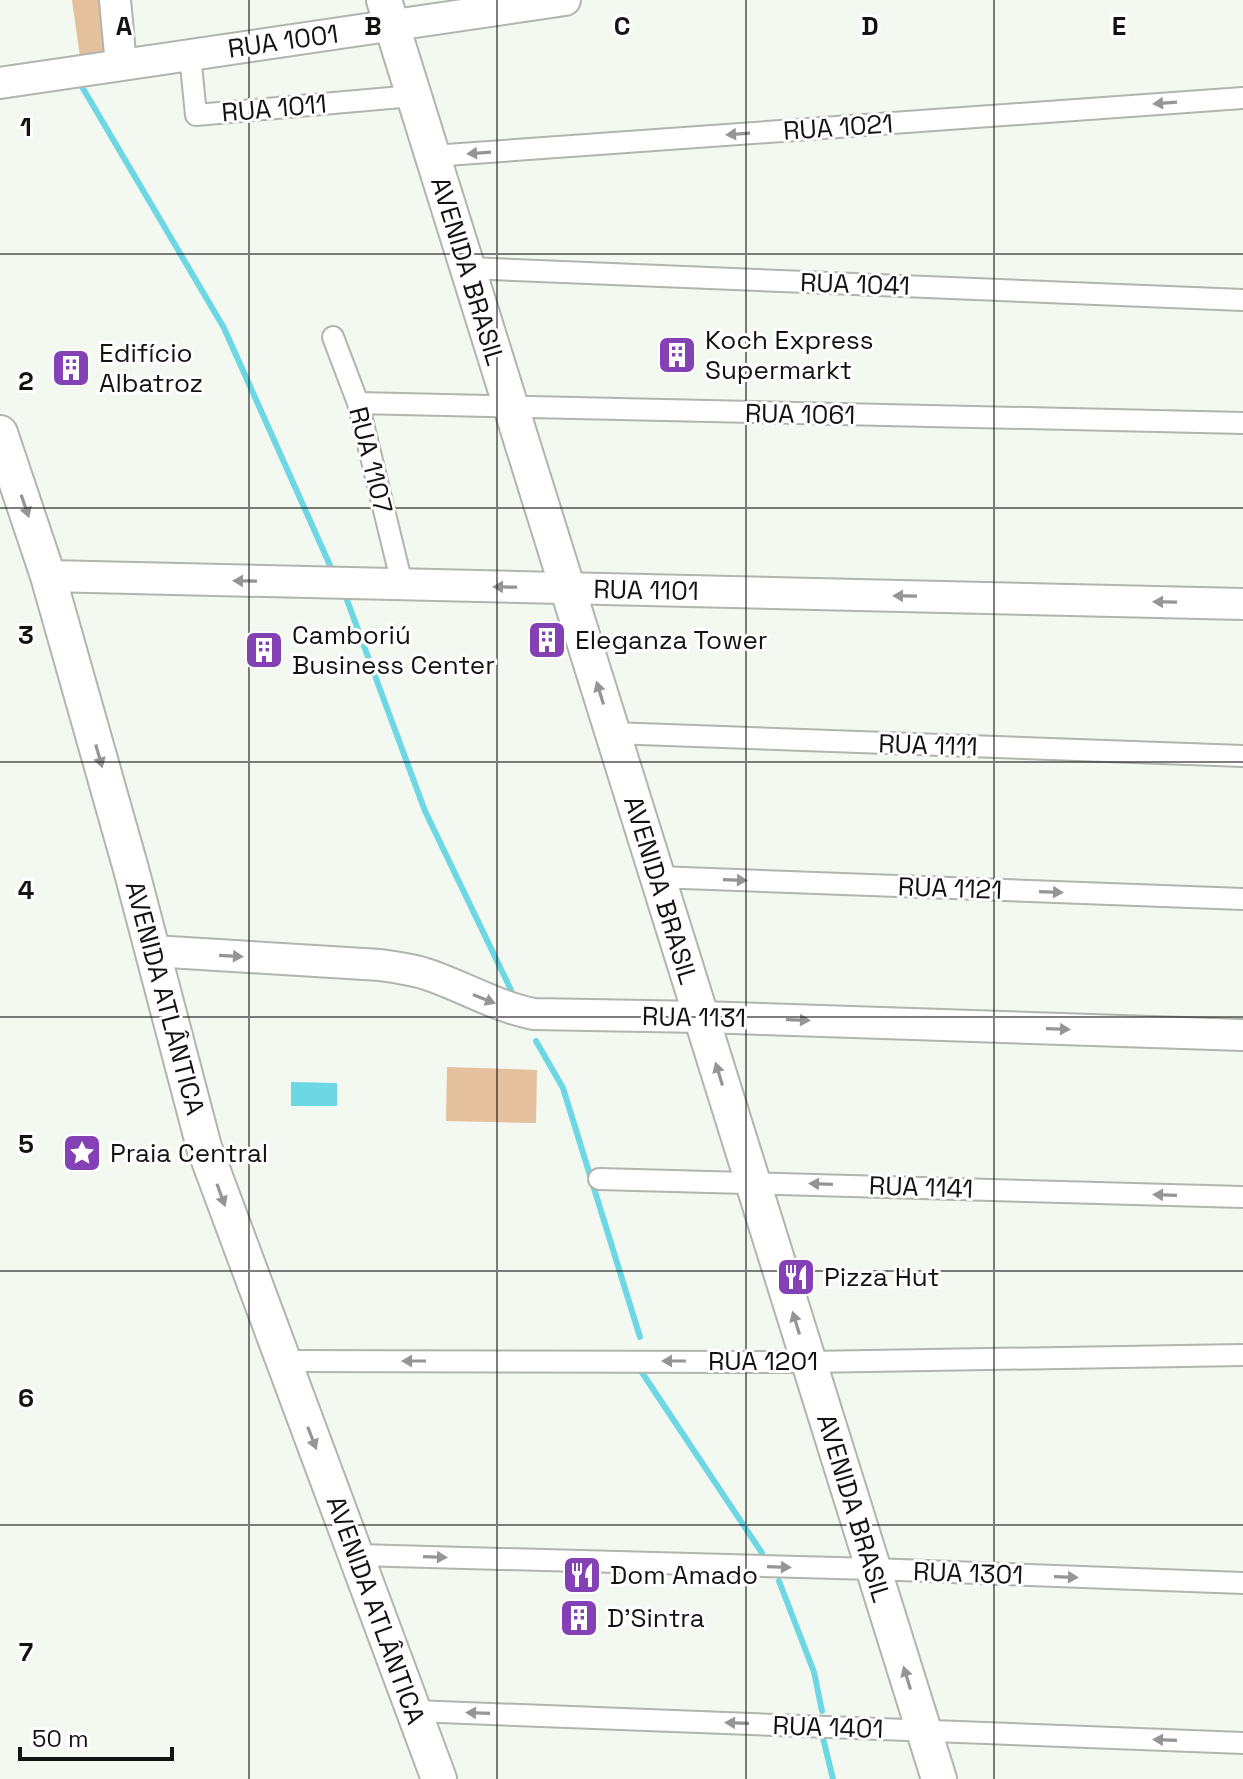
<svg xmlns="http://www.w3.org/2000/svg" width="1243" height="1779" font-family="'Space Grotesk',sans-serif">
  <style>
    .green { fill: #e5c09c }
    .water { fill: #6dd8e3 }
    .lines { fill: none; stroke-linecap: round; stroke-linejoin: round }
    .stream { stroke: #6dd8e3; stroke-width: 6 }
    .street-casing { stroke: #b0b5ae; stroke-width: 24 }
    .secondary-casing { stroke: #b0b5ae; stroke-width: 34 }
    .primary-casing { stroke: #b0b5ae; stroke-width: 38 }
    .street { stroke: #fff; stroke-width: 20 }
    .secondary { stroke: #fff; stroke-width: 30 }
    .primary { stroke: #fff; stroke-width: 34 }
    .oneway { fill: #949594 }
    .grid { fill: none; stroke: #121412; stroke-width: 2; stroke-opacity: 0.55 }
    .labels { text-anchor: middle; stroke-width: 6; stroke-linejoin: round; paint-order: stroke }
    .street-label { font-size: 26px; fill: #121412; stroke: #fff }
    .poi-label { font-size: 26px; fill: #121412; stroke: #fff; text-anchor: start }
    .grid-label { font-size: 26px; text-anchor: middle; font-weight: bold; fill: #121412; stroke: #fff; stroke-width: 6; stroke-linejoin: round; paint-order: stroke }
  </style>
  <rect width="100%" height="100%" fill="#f3f8f1"/>
  <!-- green -->
  <path class="green" d="M72,0h30l7,54 -29,3z
    M447,1067l90,3 -1,53 -90,-2z"/>
  <!-- water -->
  <path class="water" d="M291,1082l46,1v23h-46z"/>
  <g class="lines">
    <!-- stream -->
    <path class="stream" d="M81,85l143,243 109,244
      M347,600l78,211 86,179
      M536,1041l27,47 77,249
      M641,1371l121,182
      M779,1581l35,91 8,39
      M823,1738l10,41"/>
    <defs>
      <path id="street" d="M190,55l6,60 217,-19
        M432,156l811,-58
        M467,268l776,32
        M333,337l25,66 44,181
        M358,403l885,20
        M612,733l631,23
        M657,877l586,22
        M599,1179l644,18
        M282,1361l526,1 435,-7
        M357,1555l516,14 370,14
        M414,1711l829,32"/>
      <path id="secondary" d="M115,0l6,65
        M0,83l565,-83
        M48,576l1195,28
        M153,951l227,14c14,2 29,4 43,8 38,12 71,33 111,41l167,3 542,18"/>
      <path id="primary" d="M384,0l555,1779
        M0,433l48,143 83,293 73,278 235,632"/>
    </defs>
    <!-- street casing -->
    <use href="#street" class="street-casing"/>
    <!-- secondary casing -->
    <use href="#secondary" class="secondary-casing"/>
    <!-- primary casing -->
    <use href="#primary" class="primary-casing"/>
    <!-- street -->
    <use href="#street" class="street"/>
    <!-- secondary -->
    <use href="#secondary" class="secondary"/>
    <!-- primary -->
    <use href="#primary" class="primary"/>
  </g>
  <!-- one-way arrows -->
  <defs><path id="oneway-solid" d="M-6-.8H1V-3.2L6.5 0L1 3.2V.8H-6Z" transform="scale(2)"/></defs>
  <g class="oneway">
    <use href="#oneway-solid" transform="translate(1165 103) rotate(176)"/>
    <use href="#oneway-solid" transform="translate(738 134) rotate(176)"/>
    <use href="#oneway-solid" transform="translate(479 153) rotate(176)"/>
    <use href="#oneway-solid" transform="translate(25 506) rotate(71)"/>
    <use href="#oneway-solid" transform="translate(245 581) rotate(-179)"/>
    <use href="#oneway-solid" transform="translate(505 587) rotate(-179)"/>
    <use href="#oneway-solid" transform="translate(905 596) rotate(-179)"/>
    <use href="#oneway-solid" transform="translate(1165 602) rotate(-179)"/>
    <use href="#oneway-solid" transform="translate(600 693) rotate(-107)"/>
    <use href="#oneway-solid" transform="translate(99 756) rotate(74)"/>
    <use href="#oneway-solid" transform="translate(735 880) rotate(2)"/>
    <use href="#oneway-solid" transform="translate(1051 892) rotate(2)"/>
    <use href="#oneway-solid" transform="translate(231 956) rotate(3)"/>
    <use href="#oneway-solid" transform="translate(484 999) rotate(22)"/>
    <use href="#oneway-solid" transform="translate(798 1020) rotate(2)"/>
    <use href="#oneway-solid" transform="translate(1058 1029) rotate(2)"/>
    <use href="#oneway-solid" transform="translate(719 1074) rotate(-107)"/>
    <use href="#oneway-solid" transform="translate(821 1184) rotate(-178)"/>
    <use href="#oneway-solid" transform="translate(221 1195) rotate(70)"/>
    <use href="#oneway-solid" transform="translate(1165 1195) rotate(-178)"/>
    <use href="#oneway-solid" transform="translate(796 1323) rotate(-107)"/>
    <use href="#oneway-solid" transform="translate(414 1361) rotate(-180)"/>
    <use href="#oneway-solid" transform="translate(674 1361) rotate(-180)"/>
    <use href="#oneway-solid" transform="translate(312 1438) rotate(69)"/>
    <use href="#oneway-solid" transform="translate(435 1557) rotate(2)"/>
    <use href="#oneway-solid" transform="translate(779 1567) rotate(2)"/>
    <use href="#oneway-solid" transform="translate(1066 1577) rotate(2)"/>
    <use href="#oneway-solid" transform="translate(907 1678) rotate(-107)"/>
    <use href="#oneway-solid" transform="translate(478 1713) rotate(-178)"/>
    <use href="#oneway-solid" transform="translate(737 1723) rotate(-178)"/>
    <use href="#oneway-solid" transform="translate(1165 1740) rotate(-178)"/>
  </g>
  <!-- grid -->
  <path class="grid" d="M249,0v1779M497,0v1779M746,0v1779M994,0v1779M0,254h1243M0,508h1243M0,762h1243M0,1017h1243M0,1271h1243M0,1525h1243"/>
  <!-- icons -->
  <defs>
    <symbol id="building-square" viewBox="-11 -11 22 22"><rect x="-9" y="-9" width="18" height="18" rx="4" fill="#8341b5" stroke="#fff"/><path d="M-4-6H4V6H1V3H-1V6H-4ZM-2.5-4.3h1.7v1.8h-1.7ZM.8-4.3h1.7v1.8H.8ZM-2.5-1h1.7V.8h-1.7ZM.8-1h1.7V.8H.8Z" fill="#fff"/></symbol>
    <symbol id="sight-square" viewBox="-11 -11 22 22"><rect x="-9" y="-9" width="18" height="18" rx="4" fill="#8341b5" stroke="#fff"/><path d="M0-6L1.8-2.2L6-1.7L2.9 1.2L3.7 5.4L0 3.3L-3.7 5.4L-2.9 1.2L-6-1.7L-1.8-2.2Z" fill="#fff"/></symbol>
    <symbol id="restaurant-square" viewBox="-11 -11 22 22"><rect x="-9" y="-9" width="18" height="18" rx="4" fill="#8341b5" stroke="#fff"/><path d="M-5-6h1v4h1v-4h1v4h1v-4h1v5L-1.5 .5V6h-2V.5L-5-1ZM5-6V6H3V1.5H1.5Q1.5-4 5-6Z" fill="#fff"/></symbol>
  </defs>
  <g fill-rule="evenodd">
    <use href="#building-square" x="655" y="333" width="44" height="44"/>
    <use href="#building-square" x="49" y="346" width="44" height="44"/>
    <use href="#building-square" x="525" y="618" width="44" height="44"/>
    <use href="#building-square" x="242" y="628" width="44" height="44"/>
    <use href="#sight-square" x="60" y="1131" width="44" height="44"/>
    <use href="#restaurant-square" x="774" y="1255" width="44" height="44"/>
    <use href="#restaurant-square" x="560" y="1553" width="44" height="44"/>
    <use href="#building-square" x="557" y="1596" width="44" height="44"/>
  </g>
  <g class="labels">
    <!-- street labels -->
    <g class="street-label">
      <text transform="translate(283 41) rotate(-8)" y="9">RUA 1001</text>
      <text transform="translate(274 108) rotate(-5)" y="9">RUA 1011</text>
      <text transform="translate(838 127) rotate(-4)" y="9">RUA 1021</text>
      <text transform="translate(468 271) rotate(73)" y="9">AVENIDA BRASIL</text>
      <text transform="translate(855 284) rotate(2)" y="9">RUA 1041</text>
      <text transform="translate(800 414) rotate(1)" y="9">RUA 1061</text>
      <text transform="translate(371 460) rotate(76)" y="9">RUA 1107</text>
      <text transform="translate(646 590) rotate(1)" y="9">RUA 1101</text>
      <text transform="translate(928 745) rotate(2)" y="9">RUA 1111</text>
      <text transform="translate(950 888) rotate(2)" y="9">RUA 1121</text>
      <text transform="translate(661 890) rotate(73)" y="9">AVENIDA BRASIL</text>
      <text transform="translate(165 998) rotate(75)" y="9">AVENIDA ATLÂNTICA</text>
      <text transform="translate(694 1017) rotate(1)" y="9">RUA 1131</text>
      <text transform="translate(921 1187) rotate(2)" y="9">RUA 1141</text>
      <text x="763" y="1370">RUA 1201</text>
      <text transform="translate(854 1508) rotate(73)" y="9">AVENIDA BRASIL</text>
      <text transform="translate(968 1573) rotate(2)" y="9">RUA 1301</text>
      <text transform="translate(376 1610) rotate(70)" y="9">AVENIDA ATLÂNTICA</text>
      <text transform="translate(828 1727) rotate(2)" y="9">RUA 1401</text>
    </g>
    <!-- poi labels -->
    <g class="poi-label">
      <text x="705" y="349">Koch Express<tspan x="705" dy="30">Supermarkt</tspan></text>
      <text x="99" y="362">Edifício<tspan x="99" dy="30">Albatroz</tspan></text>
      <text x="292" y="644">Camboriú<tspan x="292" dy="30">Business Center</tspan></text>
      <text x="575" y="649">Eleganza Tower</text>
      <text x="110" y="1162">Praia Central</text>
      <text x="824" y="1286">Pizza Hut</text>
      <text x="610" y="1584">Dom Amado</text>
      <text x="607" y="1627">D'Sintra</text>
    </g>
  </g>
  <g class="grid-label">
    <text x="124" y="35">A</text>
    <text x="373" y="35">B</text>
    <text x="622" y="35">C</text>
    <text x="870" y="35">D</text>
    <text x="1119" y="35">E</text>
    <text x="26" y="136">1</text>
    <text x="26" y="390">2</text>
    <text x="26" y="644">3</text>
    <text x="26" y="899">4</text>
    <text x="26" y="1153">5</text>
    <text x="26" y="1407">6</text>
    <text x="26" y="1661">7</text>
  </g>
  <!-- scale -->
  <path d="M20 1747v12h152v-12" fill="none" stroke="#121412" stroke-width="4"/>
  <text x="32" y="1747" font-size="24" fill="#121412" stroke="#ffffff" stroke-width="6" paint-order="stroke">50 m</text>
</svg>
